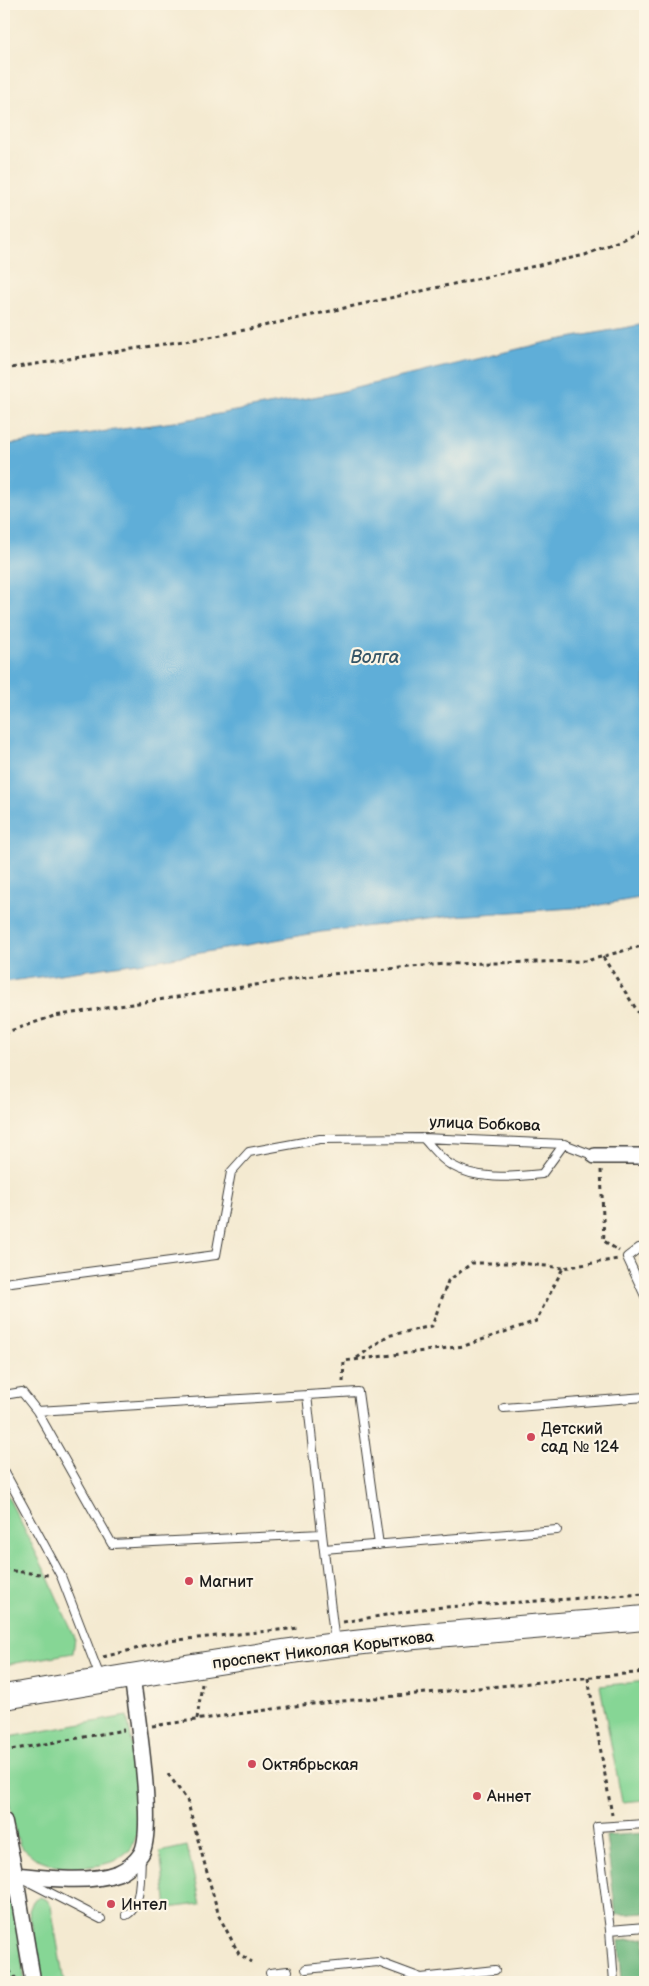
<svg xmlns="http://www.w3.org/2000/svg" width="649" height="1986" font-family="'Balsamiq Sans',sans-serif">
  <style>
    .green { fill: #86d695; stroke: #517958 }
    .forest { fill: #6cb77e; stroke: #446a4d }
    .water { fill: #5eaed8; stroke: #3d657a }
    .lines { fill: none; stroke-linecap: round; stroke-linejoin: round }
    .lane-casing { stroke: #3c3b37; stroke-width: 10 }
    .street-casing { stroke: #3c3b37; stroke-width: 18 }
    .primary-casing { stroke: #3c3b37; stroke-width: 26 }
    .path { stroke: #3c3b37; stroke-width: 3; stroke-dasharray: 4 4; stroke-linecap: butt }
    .lane { stroke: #fff; stroke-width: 8 }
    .street { stroke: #fff; stroke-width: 15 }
    .primary { stroke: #fff; stroke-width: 24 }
    .poi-dot { fill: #d1495b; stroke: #fcf5e5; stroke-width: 2 }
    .labels { text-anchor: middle; stroke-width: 4.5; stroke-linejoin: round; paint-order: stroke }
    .street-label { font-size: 16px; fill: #1c1c1c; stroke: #fcf5e5 }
    .poi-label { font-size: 16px; fill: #1c1c1c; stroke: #fcf5e5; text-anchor: start }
    .water-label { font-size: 18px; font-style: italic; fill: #365667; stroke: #fcf5e5 }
  </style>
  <rect width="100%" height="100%" fill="#fcf5e5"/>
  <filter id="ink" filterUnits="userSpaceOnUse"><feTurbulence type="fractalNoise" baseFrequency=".02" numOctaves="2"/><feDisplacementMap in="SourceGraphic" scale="10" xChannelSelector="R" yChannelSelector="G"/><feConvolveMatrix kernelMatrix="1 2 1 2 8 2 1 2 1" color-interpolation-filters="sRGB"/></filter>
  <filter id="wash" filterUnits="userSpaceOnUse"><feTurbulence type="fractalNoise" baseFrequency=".0096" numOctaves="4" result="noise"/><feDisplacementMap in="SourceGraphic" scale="20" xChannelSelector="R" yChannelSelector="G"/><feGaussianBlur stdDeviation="1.12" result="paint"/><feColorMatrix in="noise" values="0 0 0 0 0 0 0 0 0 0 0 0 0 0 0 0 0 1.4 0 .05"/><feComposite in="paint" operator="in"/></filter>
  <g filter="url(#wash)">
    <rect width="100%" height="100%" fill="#f4ead1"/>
    <!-- green -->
    <path class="green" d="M4,1489l42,84 29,65 -2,15 -69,12z
      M645,1681v119l-23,2 -22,-116z
      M127,1716l7,38 6,72 -9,23 -16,12 -14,4 -15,2h-27l-24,-9 -15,-12 -5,-14 -11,-55v-39z
      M187,1846l13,58 -33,4 -7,-56z
      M4,1859l8,32 13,91h-21z
      M40,1897l7,3 4,6 13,76h-21l-14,-71 4,-10z"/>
    <!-- forest -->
    <path class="forest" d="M645,1833v80l-29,2 -10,-79z
      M645,1938v44h-23l-3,-41z"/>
    <!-- water -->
    <path class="water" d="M645,324v573l-57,10 -135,9 -132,16 -155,27 -162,23v-537l170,-23 161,-29 212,-51z"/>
  </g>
  <g filter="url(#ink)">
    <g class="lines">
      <defs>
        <path id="lane" d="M423,1138c8,8 17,21 28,27 27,16 61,12 91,9l22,-30
          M645,1247l-6,1 -12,9 18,39
          M4,1283l212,-28 15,-83 18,-20 71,-13 103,-1 141,6 31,12
          M4,1395l18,-3 15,19 75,133 210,-10 13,109
          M307,1395l15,139
          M504,1408l141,-11
          M37,1411l321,-19 21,153
          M4,1471l57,105 39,101
          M324,1549l233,-19
          M4,1880l13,-4
          M27,1881l74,38
          M126,1915c16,-7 14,-42 15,-58
          M610,1930l35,-3
          M306,1969l72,-7 43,16v4
          M270,1973l18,-2
          M421,1978l74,-8
          M614,1982l-4,-52 -13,-103 48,-3"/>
        <path id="street" d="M595,1156h50
          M4,1821l11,54c31,3 73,9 103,-2 8,-3 18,-11 23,-19 15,-24 -5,-145 -9,-178
          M15,1875l18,107"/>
        <path id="primary" d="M4,1697c110,-18 221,-38 332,-52 103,-12 206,-18 309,-27"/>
      </defs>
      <!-- lane casing -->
      <use href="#lane" class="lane-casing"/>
      <!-- street casing -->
      <use href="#street" class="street-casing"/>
      <!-- primary casing -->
      <use href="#primary" class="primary-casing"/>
      <!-- path -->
      <path class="path" d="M4,369l218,-34 363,-80 60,-25
        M603,957l42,66
        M4,1033l50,-17 266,-41 125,-11 141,-3 59,-16
        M601,1170l3,71 15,10
        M357,1358l30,-22 45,-10 16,-45 24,-18h48l43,5
        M343,1382l1,-21 120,-15 72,-25 27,-53 55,-9
        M4,1570l44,5
        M343,1622l86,-14 216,-14
        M103,1657l64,-16 132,-13
        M588,1678l24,137
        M197,1719l5,-35
        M152,1726l150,-21 343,-33
        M4,1751l120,-21
        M168,1774l19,26 32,116 20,38 13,8
        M4,1964l12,15
        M4,1976l7,6"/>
      <!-- lane -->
      <use href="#lane" class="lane"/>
      <!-- street -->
      <use href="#street" class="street"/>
      <!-- primary -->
      <use href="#primary" class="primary"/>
    </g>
  </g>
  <!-- markers -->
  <g class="poi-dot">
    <circle cx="531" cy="1437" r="5"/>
    <circle cx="189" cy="1581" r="5"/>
    <circle cx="252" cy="1764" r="5"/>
    <circle cx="477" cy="1796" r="5"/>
    <circle cx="111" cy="1904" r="5"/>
  </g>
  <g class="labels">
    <!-- street labels -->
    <g class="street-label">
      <text transform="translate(485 1123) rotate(2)" y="6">улица Бобкова</text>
      <text transform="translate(323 1649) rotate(-7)" y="6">проспект Николая Корыткова</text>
    </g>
    <!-- poi labels -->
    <g class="poi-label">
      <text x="541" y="1434">Детский<tspan x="541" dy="18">сад № 124</tspan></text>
      <text x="199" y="1587">Магнит</text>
      <text x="262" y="1770">Октябрьская</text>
      <text x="487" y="1802">Аннет</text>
      <text x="121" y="1910">Интел</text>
    </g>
    <!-- water labels -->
    <g class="water-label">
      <text x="375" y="663">Волга</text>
    </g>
  </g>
  <!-- margin -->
  <rect width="649" height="1986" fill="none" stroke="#fcf5e5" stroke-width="20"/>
</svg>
